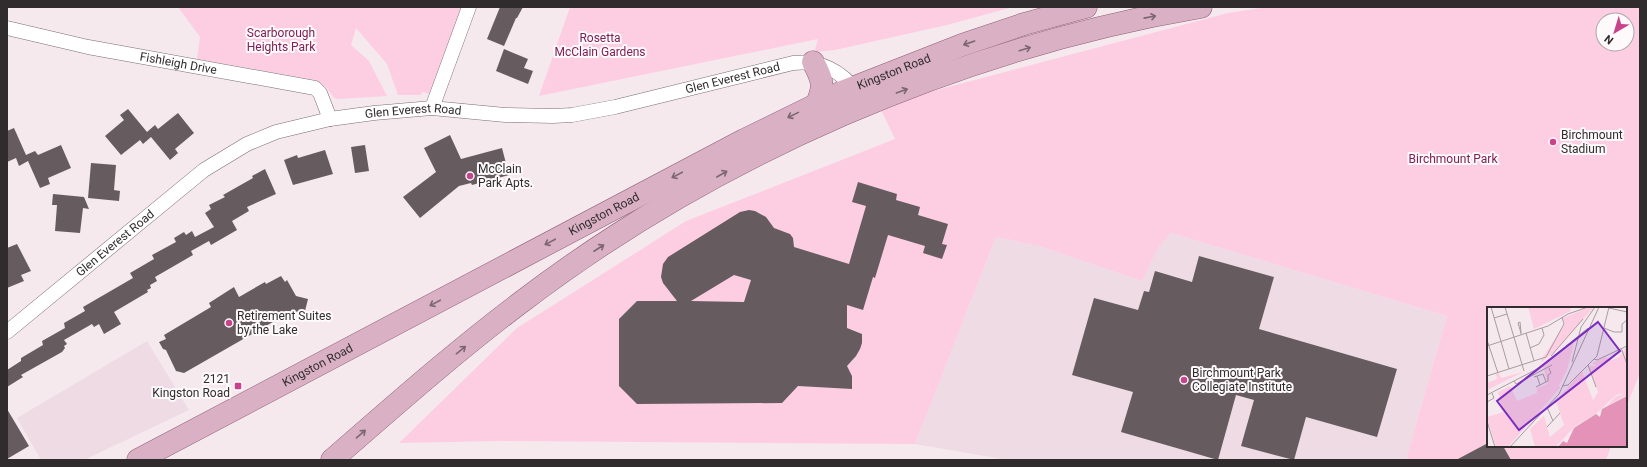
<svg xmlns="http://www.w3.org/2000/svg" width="1647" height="467" font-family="Roboto,sans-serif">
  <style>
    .built { fill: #efdbe3 }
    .green { fill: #fdcee2; fill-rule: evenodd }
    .building { fill: #665c60; fill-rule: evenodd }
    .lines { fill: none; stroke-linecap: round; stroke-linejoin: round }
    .minor-casing { stroke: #786e72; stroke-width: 15 }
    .primary-casing { stroke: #8e5f75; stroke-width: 23 }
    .minor { stroke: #fff; stroke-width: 14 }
    .primary { stroke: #dab0c4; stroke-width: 22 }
    .oneway { stroke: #7c6771 }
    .poi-dot { fill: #c7448c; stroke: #fef9fb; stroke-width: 1.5 }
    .labels { text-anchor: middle; stroke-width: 4; stroke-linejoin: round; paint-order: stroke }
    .park-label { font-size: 12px; fill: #7e2055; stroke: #fef9fb }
    .street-label { font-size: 12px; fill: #302c2d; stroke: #fef9fb }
    .poi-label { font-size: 12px; fill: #302c2d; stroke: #fef9fb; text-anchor: start }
    .inset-road { fill: none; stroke: #a69da1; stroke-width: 1 }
    .view { fill: #7b2cbf; fill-opacity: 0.15; stroke: #7b2cbf; stroke-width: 2 }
    .inset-edge { fill: none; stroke: #302c2d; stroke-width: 2 }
  </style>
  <rect width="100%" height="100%" fill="#f5e9ee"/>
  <!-- built -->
  <path class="built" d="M1171,233l276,83 -41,144h-398l-93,-16 81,-207 43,9 103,35 16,-33z
    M147,341l42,69 -105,50h-43l-24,-42z"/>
  <!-- green -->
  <path class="green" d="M178,7h285l-26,70 -8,17 -6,-2 -3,3h-22l-11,-31 -31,-36 -5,17 18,16 18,35 -48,3 -5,-1 -7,-10 -12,-8 -118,-21 3,-22z
    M570,7h443l-66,18 -112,25 -19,2 -1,-3 3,-10 -279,57z
    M1268,7h372v366l-14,35v-100h-138v138h123l-5,14h-200l41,-144 -276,-83 -13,15 -16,33 -103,-35 -43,-9 -81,207 -413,-3 -103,2 118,-115 169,-107 209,-82 -15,-31 19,-8 329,-87zM1603,20h24v24h-24z"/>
  <!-- building -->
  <path class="building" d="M500,7h23l-6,11h-1l-12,28 -17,-7z
    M504,49l24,10 -4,9 9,3 -5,13 -32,-13z
    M128,109l19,23 8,-7 3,4 20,-16 16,20 -19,16 3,4 -8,7 -19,-23 -8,7 -3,-4 -19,15 -16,-19 19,-16 -4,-5z
    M14,128l12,27 9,-4 3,4 23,-10 10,23 -23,10 2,6 -10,4 -12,-27 -9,5 -3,-8 -9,4v-31z
    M450,135l11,24 41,-11 7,27 -37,10 -1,-2 -12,3 -39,32 -17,-21 33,-25 -12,-24z
    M365,145l4,26 -14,2 -4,-26z
    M325,150l8,24 -40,11 -9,-25 13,-5 1,3z
    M91,163l25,2 -2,25 6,1 -1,10 -31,-3z
    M265,169l11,25 -29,13 2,4 -17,10 5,9 -26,15 -2,-4 -18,10 2,4 -38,22 2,4 -7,4 1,3 -4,2 1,2 -34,20 7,12 -17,10 -5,-10 -5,3 -2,-3 -28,16 3,4 -3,2 1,2 -3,4 -41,23 2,2 -16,10v-17l14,-9v-3l22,-13 -1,-4 23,-13 -1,-5 21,-12 -2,-4 50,-29 -3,-5 24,-14 -2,-4 24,-13 -2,-4 10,-6 2,3 6,-4 3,6 19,-10 -9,-14 6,-4 -2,-4 16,-8 -2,-2 30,-17 -1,-2z
    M858,182l39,12 -1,6 24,7 -2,8 30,9 -6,20 5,1 -5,14 -19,-6 2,-7 -37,-11 -13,43 -2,-1 -10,33 -16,-5v23l15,6v9l-2,6 -4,7 -9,10 5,10v13l-54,-3 -16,17 -145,1 -18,-18v-67l18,-18h40l-14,-18 -2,-6 2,-13 5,-7 72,-45 9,-2 6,1 11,6 8,11 16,6 3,4 1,9 55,17 17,-58 -14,-4zM734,275l17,5 -7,22 -53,-1z
    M53,194l31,3 5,12 -6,-1 -3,25 -25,-2 2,-26h-5z
    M17,244l14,27 -10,4 3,6 -17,7v-40z
    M1199,256l75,21 -15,52 138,40 -20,68 -71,-20 -12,43 -53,-14 13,-46 -18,-5 -18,65 -97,-28 12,-40 -61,-17 22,-77 44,12 6,-19 5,1 6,-21 37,11z
    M281,276l4,6 2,-2 9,16 12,3 -4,16 -12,-4 -108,62 -8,-2 -10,-21 -3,-1 -4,-7 7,-3 -2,-4 47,-28 -2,-4 25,-16 5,10 26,-15 1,2z
    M7,409l22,37 -22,13z
    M1488,443v3h15l8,14h-55z"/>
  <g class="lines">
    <defs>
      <g id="minor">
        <path id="s1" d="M7,28l81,19 227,41 5,5 10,26"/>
        <path d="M432,108l37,-101"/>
        <path id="s2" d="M7,332l197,-162 43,-26 29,-12 54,-13 44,-6 58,-5 73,7 48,1 19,-1 43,-8 178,-44c26,-3 49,7 64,30"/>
      </g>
      <g id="primary">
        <path d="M813,62c9,16 12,24 4,41"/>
        <path id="s3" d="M138,460l606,-320 98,-48 120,-47 62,-21 62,-17"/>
        <path d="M332,460c62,-54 123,-108 188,-157 195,-149 440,-255 681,-296"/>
      </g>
    </defs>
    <!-- minor casing -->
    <use href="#minor" class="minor-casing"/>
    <!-- primary casing -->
    <use href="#primary" class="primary-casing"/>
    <!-- minor -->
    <use href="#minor" class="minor"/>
    <!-- primary -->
    <use href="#primary" class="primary"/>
  </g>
  <!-- one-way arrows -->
  <defs><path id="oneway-shaft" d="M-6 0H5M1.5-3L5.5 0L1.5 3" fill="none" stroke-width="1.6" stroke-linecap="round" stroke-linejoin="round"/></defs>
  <g class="oneway">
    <use href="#oneway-shaft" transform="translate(1150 17) rotate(-11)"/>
    <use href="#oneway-shaft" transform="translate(969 43) rotate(161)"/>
    <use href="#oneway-shaft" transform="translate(1025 49) rotate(-17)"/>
    <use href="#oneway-shaft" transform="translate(902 91) rotate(-20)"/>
    <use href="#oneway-shaft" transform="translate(793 115) rotate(154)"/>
    <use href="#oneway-shaft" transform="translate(722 174) rotate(-30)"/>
    <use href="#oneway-shaft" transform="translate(677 175) rotate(152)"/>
    <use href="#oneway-shaft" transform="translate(550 242) rotate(152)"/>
    <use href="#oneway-shaft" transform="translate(599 248) rotate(-33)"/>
    <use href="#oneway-shaft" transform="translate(435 303) rotate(152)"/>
    <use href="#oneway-shaft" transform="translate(461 350) rotate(-39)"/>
    <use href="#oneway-shaft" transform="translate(361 434) rotate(-41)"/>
  </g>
  <!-- markers -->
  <g class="poi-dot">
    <circle cx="1553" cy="142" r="4"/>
    <circle cx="470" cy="176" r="4"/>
    <circle cx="229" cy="323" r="4"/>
    <circle cx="1184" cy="380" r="4"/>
    <rect x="234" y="382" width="8" height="8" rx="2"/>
  </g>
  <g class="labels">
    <!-- park labels -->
    <g class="park-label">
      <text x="281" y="37">Scarborough<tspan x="281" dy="14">Heights Park</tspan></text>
      <text x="600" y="42">Rosetta<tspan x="600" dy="14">McClain Gardens</tspan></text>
      <text x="1453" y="163">Birchmount Park</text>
    </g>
    <!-- street labels -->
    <g class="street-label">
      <text dy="4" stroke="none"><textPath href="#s1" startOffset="175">Fishleigh Drive</textPath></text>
      <text dy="4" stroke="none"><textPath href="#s3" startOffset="850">Kingston Road</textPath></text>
      <text dy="4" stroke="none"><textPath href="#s2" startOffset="800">Glen Everest Road</textPath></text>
      <text dy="4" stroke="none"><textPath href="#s2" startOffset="476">Glen Everest Road</textPath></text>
      <text dy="4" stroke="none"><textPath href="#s3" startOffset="527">Kingston Road</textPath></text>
      <text dy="4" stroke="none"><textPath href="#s2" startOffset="140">Glen Everest Road</textPath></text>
      <text dy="4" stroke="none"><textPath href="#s3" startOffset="203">Kingston Road</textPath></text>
    </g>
    <!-- poi labels -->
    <g class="poi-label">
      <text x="1561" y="139">Birchmount<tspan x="1561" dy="14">Stadium</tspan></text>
      <text x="478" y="173">McClain<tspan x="478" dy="14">Park Apts.</tspan></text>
      <text x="237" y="320">Retirement Suites<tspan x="237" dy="14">by the Lake</tspan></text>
      <text x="1192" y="377">Birchmount Park<tspan x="1192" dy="14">Collegiate Institute</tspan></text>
      <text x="230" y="383" text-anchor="end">2121<tspan x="230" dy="14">Kingston Road</tspan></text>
    </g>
  </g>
  <!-- overview -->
  <g transform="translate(1487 307)">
    <rect width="140" height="140" fill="#f5e9ee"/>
    <path d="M41,0h42l1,4 -37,18zM102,0h5l-39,44 -13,11 -1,-2 24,-36 -2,-6zM87,36l-7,27 -8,15 1,3 -52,59h-12l-9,-30 16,-5 -5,-20 12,-6 7,15 20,-8v-5l11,-4 -5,-17zM140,39v49l-20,11 8,-9 10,-4 -9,2 -19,18 -23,14 -18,20h-21l-5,-18 14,-13 6,21 14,-12 -8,-24 12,-14 14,-16 11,29 5,-8 -9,-26h8l-5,-3 13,-6 7,3 7,-3zM36,65l-36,18v-7l10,-4 -1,-5 3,-1 2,5z" fill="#fdcee2"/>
    <path d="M140,89v51h-69l5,-6 4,2 7,-15 22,-14 4,3 2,-8z" fill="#e492b8"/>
    <path class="inset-road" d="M4,0l18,62M18,0l19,64M122,1l18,4M7,11l13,-4M117,21l10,4h8v-8l5,-4M34,26l-1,-11 -2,1 3,10v2M39,26l8,28M0,33l11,33M0,39l61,-20 20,-12 20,-7M43,41l9,-4 5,-9 -2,-7M134,41l6,16M64,49l32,-37M107,52l3,1 30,-14M85,55l9,-35 14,-20M101,58l8,22M0,69l59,-19 18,-33 -2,-7M50,69l6,-2 3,8M47,70l3,-1 3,9M27,74l2,3 36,-19M75,79l6,-1 29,-29 12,-49M49,80l12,-6v-6l3,-2 -2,-5M0,88l54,-28 47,-39M0,95l7,-4 -2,-5M60,100l6,14M0,114l8,26M60,120l13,-14M23,140l49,-53 40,-87"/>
    <path class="view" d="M111,15l22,29 -101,79 -22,-29z"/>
    <rect width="140" height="140" class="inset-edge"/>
  </g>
  <!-- border -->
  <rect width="1647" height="467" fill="none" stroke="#302c2d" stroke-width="16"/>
  <!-- north arrow -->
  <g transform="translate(1615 32) rotate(218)"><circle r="19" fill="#fef9fb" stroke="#aca7a9"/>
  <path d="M0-3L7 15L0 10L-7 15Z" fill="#c7448c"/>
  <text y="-6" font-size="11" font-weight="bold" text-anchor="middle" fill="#302c2d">N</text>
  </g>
</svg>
